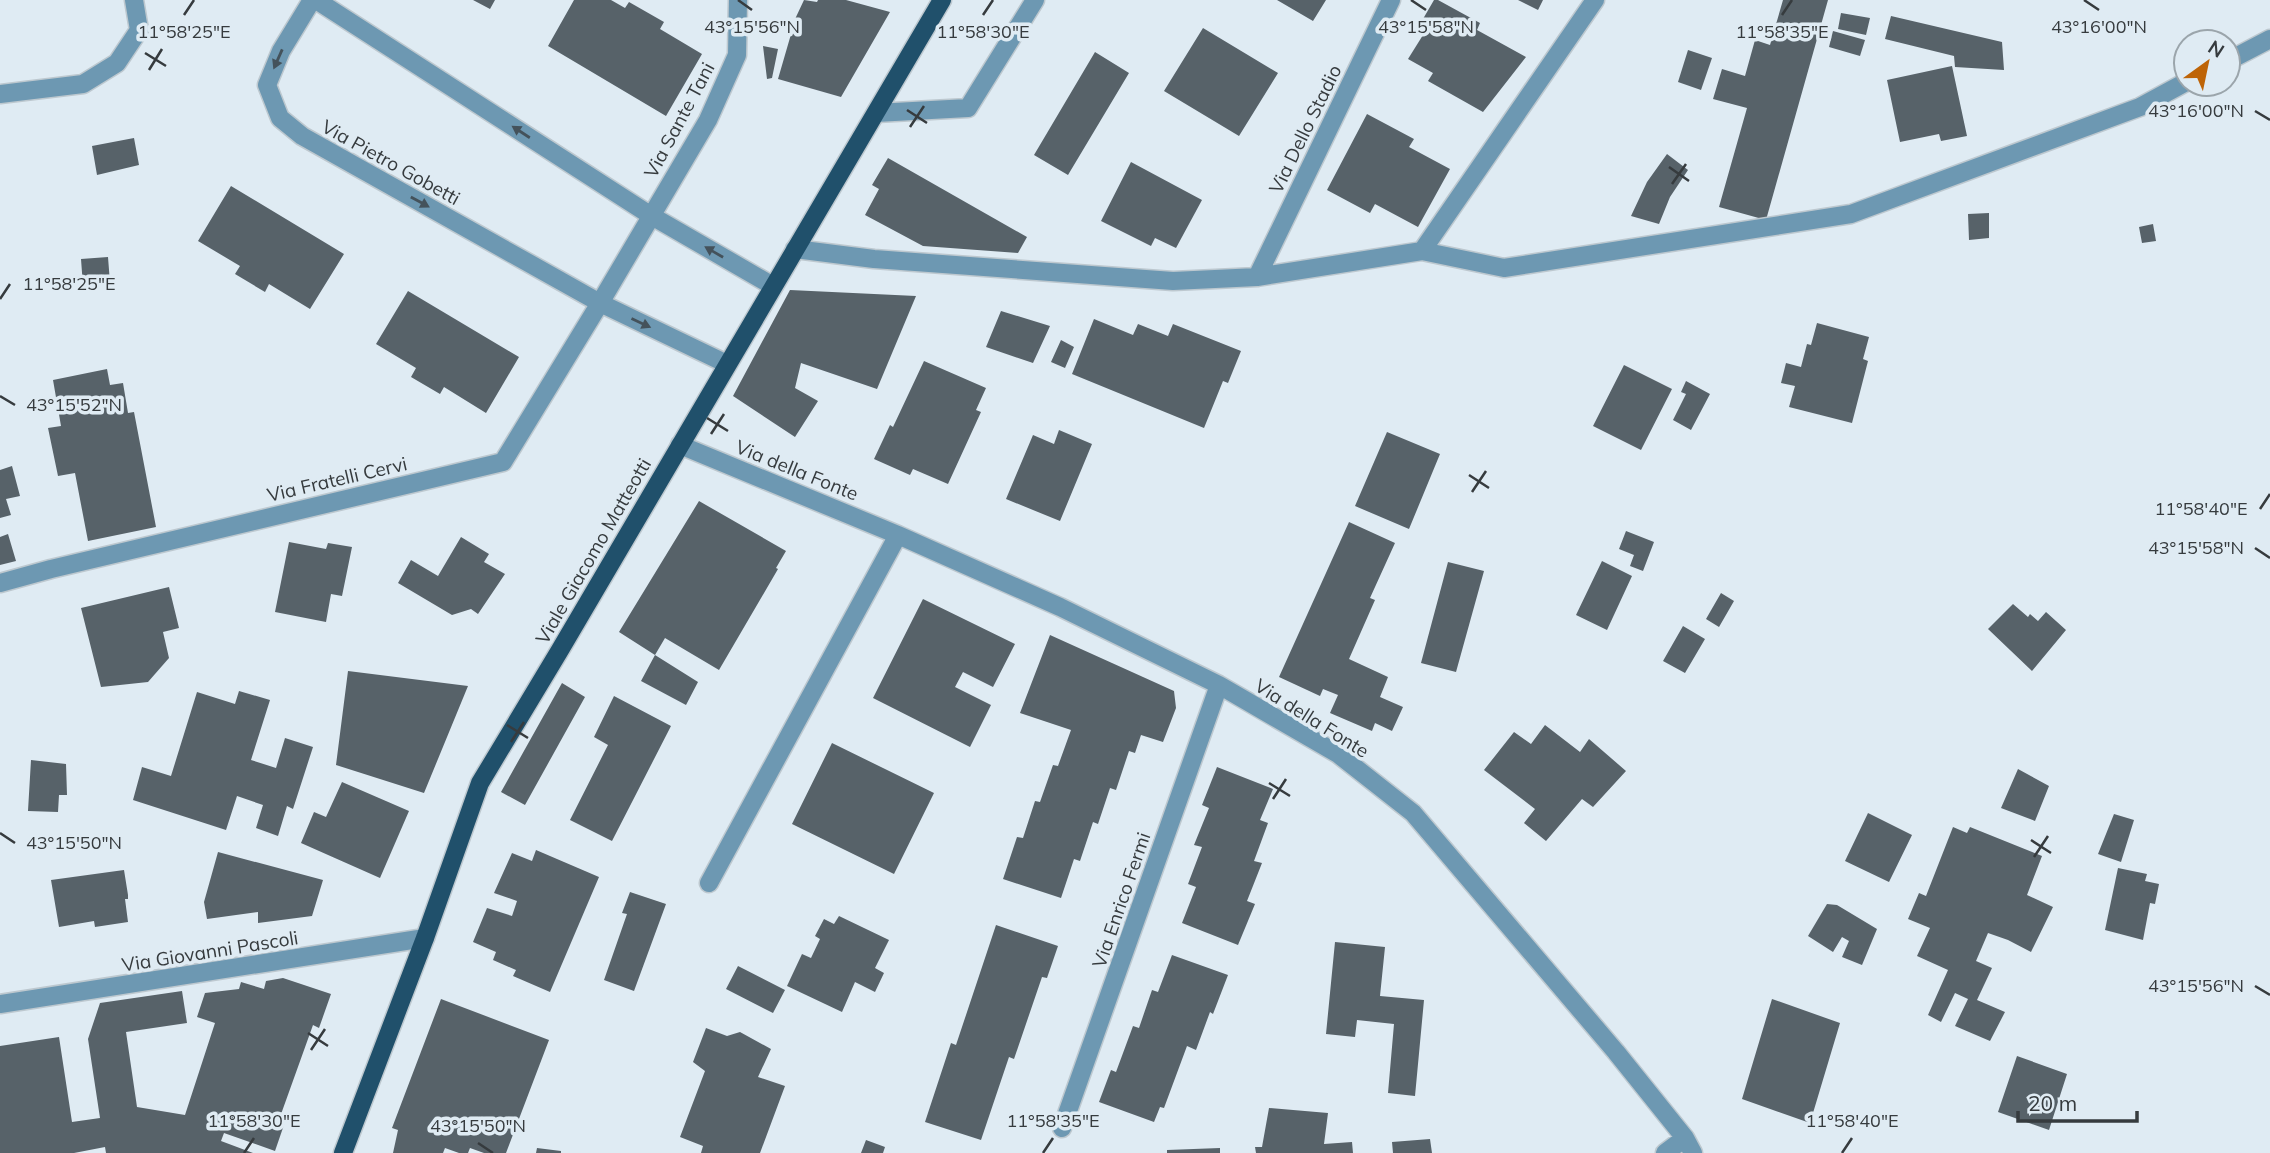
<svg xmlns="http://www.w3.org/2000/svg" width="2270" height="1153" font-family="Mulish,sans-serif">
  <style>
    .building { fill: #576269 }
    .lines { fill: none; stroke-linecap: round; stroke-linejoin: round }
    .minor-casing { stroke: #bdc8cf; stroke-width: 21 }
    .major-casing { stroke: #bdc8cf; stroke-width: 21 }
    .minor { stroke: #6d98b2; stroke-width: 18 }
    .major { stroke: #20506b; stroke-width: 18 }
    .oneway { fill: #44525b }
    .ticks { fill: none; stroke: #363b3e; stroke-width: 2.5 }
    .labels { text-anchor: middle; stroke-width: 7; stroke-linejoin: round; paint-order: stroke }
    .street-label { font-size: 19px; fill: #363b3e; stroke: #dfebf3 }
    .ticks-label { font-size: 18px; text-anchor: middle; fill: #363b3e; stroke: #dfebf3; stroke-width: 7; stroke-linejoin: round; paint-order: stroke }
  </style>
  <rect width="100%" height="100%" fill="#dfebf3"/>
  <!-- building -->
  <path class="building" d="M473,0h22l-5,9z
    M574,0h37l14,8 4,-6 35,20 -4,7 42,25 -36,62 -118,-70z
    M804,0l13,2 1,-2h28l44,12 -49,85 -63,-18 18,-62z
    M1277,0h49l-13,21z
    M1434,0h4l42,23 -3,7 49,27 -43,55 -55,-31 5,-8 -25,-14 15,-24 -7,-4z
    M1518,0h25l-5,10z
    M1783,0h45l-62,220 -47,-13 28,-99 -34,-9 9,-30 23,7 10,-36 15,5z
    M1841,13l29,5 -4,17 -28,-6z
    M1891,16l111,26 2,28 -49,-3 -1,-11 -69,-17z
    M1203,28l75,45 -39,63 -75,-45z
    M1833,31l32,9 -5,16 -31,-9z
    M763,46l15,3 -6,29 -5,1z
    M1688,50l24,8 -11,32 -23,-8z
    M1095,52l34,21 -61,102 -34,-20z
    M1952,66l15,70 -26,5 -2,-7 -39,8 -13,-62z
    M1367,114l47,25 -5,8 41,22 -32,58 -43,-23 -5,9 -43,-23z
    M134,138l5,27 -42,10 -5,-29z
    M1667,154l21,16 -18,27 -11,27 -28,-8 16,-34z
    M888,158l139,79 -9,16 -95,-7 -58,-31 14,-26 -7,-4z
    M1131,162l71,38 -26,48 -21,-10 -4,8 -50,-25z
    M231,186l113,68 -34,55 -41,-25 -4,8 -30,-18 5,-8 -42,-25z
    M1989,213v25l-20,2 -1,-26z
    M2153,224l3,17 -14,2 -3,-16z
    M108,257l2,26 -27,3 -2,-27z
    M790,290l126,6 -39,93 -76,-26 -6,25 23,13 -23,36 -62,-41z
    M408,291l111,66 -33,56 -42,-26 -4,7 -29,-17 5,-9 -40,-24z
    M1001,311l49,15 -17,37 -47,-16z
    M1094,319l39,16 5,-11 30,12 5,-12 68,27 -13,32 -5,-2 -19,47 -132,-54z
    M1817,323l52,14 -6,22 5,2 -16,62 -63,-16 6,-21 -14,-3 5,-20 15,4 6,-23 4,1z
    M1061,340l13,7 -9,21 -14,-6z
    M924,361l62,27 -10,22 5,2 -33,72 -35,-15 -3,6 -36,-16 16,-34 3,2z
    M1624,365l48,24 -31,61 -48,-24z
    M107,369l3,16 13,-2 5,30 6,-1 22,115 -68,14 -13,-68 -17,3 -10,-48 13,-2 -8,-46z
    M1686,381l24,13 -19,36 -18,-10 13,-26 -5,-2z
    M1059,430l33,14 -32,77 -54,-22 27,-64 21,9z
    M1387,432l53,22 -31,75 -54,-23z
    M12,466l8,30 -14,3 5,16 -11,3v-48z
    M699,501l87,50 -10,17 2,1 -59,101 -54,-32 -10,17 -36,-23z
    M1349,522l46,21 -25,55 5,2 -26,59 39,18 -8,20 23,10 -11,24 -17,-8 -3,8 -42,-18 8,-18 -15,-6 -3,7 -41,-19z
    M1626,531l28,11 -11,29 -13,-5 4,-11 -15,-6z
    M8,534l8,27 -16,4v-28z
    M461,537l28,17 -5,8 21,12 -27,40 -7,-5 -19,6 -54,-32 13,-23 27,16z
    M289,542l37,7 2,-6 24,4 -10,49 -11,-2 -5,28 -51,-10z
    M1602,561l30,15 -25,54 -31,-15z
    M1448,562l36,9 -28,101 -35,-9z
    M169,587l10,41 -16,4 6,26 -21,24 -47,5 -20,-79z
    M1721,593l13,8 -15,26 -13,-8z
    M923,599l92,45 -22,43 -30,-15 -8,15 36,18 -21,42 -97,-49z
    M2013,604l15,13 2,-3 8,7 8,-9 20,18 -34,41 -44,-42z
    M1683,626l22,13 -20,34 -22,-12z
    M1050,635l124,56 2,17 -13,34 -22,-7 -6,18 -6,-2 -13,39 -6,-2 -12,36 -5,-2 -13,39 -6,-2 -13,39 -58,-19 14,-42 6,1 12,-37 5,1 13,-37 5,1 13,-36 -51,-17z
    M655,655l43,27 -12,23 -45,-24z
    M348,671l120,15 -44,107 -88,-28z
    M562,683l23,14 -60,108 -24,-13z
    M239,691l31,9 -19,60 25,8 9,-30 28,9 -20,62 -6,-3 -9,30 -22,-8 7,-23 -26,-9 -11,34 -93,-30 9,-33 29,9 26,-84 38,12z
    M614,696l57,30 -59,115 -42,-21 38,-75 -14,-8z
    M1545,725l35,27 9,-13 37,32 -33,36 -11,-8 -36,42 -22,-18 11,-14 -51,-39 30,-38 17,12z
    M832,743l102,50 -40,81 -102,-50z
    M31,760l35,4 1,31h-8l-1,17 -30,-1z
    M1217,767l56,22 -13,31 8,3 -14,38 8,2 -15,38 8,3 -17,41 -56,-22 14,-36 -8,-3 14,-37 -8,-2 15,-37 -7,-3z
    M2018,769l31,17 -14,35 -34,-13z
    M342,782l67,29 -29,67 -79,-35 13,-31 12,5z
    M1868,813l44,22 -23,47 -44,-21z
    M2114,814l20,6 -13,42 -23,-8z
    M1953,827l14,6 3,-6 72,29 -15,39 26,12 -22,45 -23,-12 -20,-7 -12,28 16,7 -15,32 28,12 -15,29 -35,-15 13,-27 -13,-6 -14,29 -13,-7 20,-45 -31,-14 13,-28 -22,-9 11,-26 7,3z
    M536,850l63,27 -49,115 -37,-16 3,-6 -23,-10 3,-8 -23,-10 14,-34 25,8 5,-15 -23,-8 18,-40 20,8z
    M218,852l105,28 -11,36 -54,7v-11l-51,7 -3,-17z
    M2118,868l29,6 -2,7 14,3 -4,20 -5,-1 -7,37 -38,-10z
    M124,870l4,25v4h-3l3,23 -33,5 -1,-6 -35,6 -8,-47z
    M630,892l36,12 -32,87 -30,-11 23,-66 -5,-1z
    M1827,904l10,1 40,24 -15,36 -20,-8 7,-16 -7,-4 -9,15 -25,-16z
    M839,916l50,24 -14,28 9,5 -9,19 -20,-10 -13,30 -55,-26 15,-32 9,4 9,-19 -5,-3 9,-17 10,5z
    M996,925l62,21 -11,32 -5,-1 -28,82 -5,-2 -28,83 -56,-18 26,-79 5,2z
    M1335,942l50,5 -5,49 44,4 -9,96 -27,-3 6,-69 -37,-4 -2,17 -29,-3z
    M1172,955l56,20 -15,39 -3,-2 -14,38 -9,-4 -23,62 -4,-1 -6,15 -55,-20 12,-32 5,2 17,-46 6,2 13,-38 6,2z
    M738,966l47,24 -12,23 -47,-24z
    M283,978l48,16 -12,34 -6,-3 -33,92 6,2 -11,32 -51,-18 -3,8 32,12h-147l-1,-6 -31,6h-74v-107l59,-9 13,85 28,-4 -12,-79 12,-36 82,-12 5,32 -61,9 11,75 48,8 30,-92 -18,-6 8,-24 34,-4 2,-7 23,7 2,-8z
    M441,999l108,41 -43,113h-22l-14,-5 -2,5h-9l-14,-5 -2,5h-50l5,-23 -6,-2z
    M1772,999l68,24 -30,100 -68,-24z
    M706,1028l21,8 13,-4 31,17 -13,28 27,9 -25,67h-59l2,-7 -23,-9 25,-66 -12,-9z
    M2017,1056l50,18 -18,56 -51,-18z
    M1269,1108l59,5 -4,31 28,-2 1,11h-97l-1,-6h7z
    M1430,1139l2,14h-39l-1,-11z
    M866,1140l19,7 -2,6h-22z
    M537,1148l24,3v2h-25z
    M1220,1148v5h-53v-3z"/>
  <g class="lines">
    <defs>
      <path id="minor" d="M312,0l-31,51 -14,34 13,33 22,18 298,167 127,61
        M316,0l334,215 123,71
        M2228,61l42,-22
        M0,94l83,-10 34,-21 22,-33 -5,-30
        M876,113l92,-5 67,-108
        M795,249l79,10 299,22 84,-4 165,-26 82,17 347,-54 289,-107 46,-25
        M1422,251l173,-251
        M1257,277l134,-277
        M680,445l218,90 162,72 159,78 119,69 75,59 203,239 69,86 8,15
        M0,583l51,-14 452,-107 97,-159 108,-183 29,-65 1,-55
        M709,883l189,-348
        M0,1004l425,-66
        M1062,1128l157,-443
        M1665,1153l20,-15"/>
      <path id="major" d="M343,1153l82,-215 55,-155 80,-133 382,-650"/>
    </defs>
    <!-- minor casing -->
    <use href="#minor" class="minor-casing"/>
    <!-- major casing -->
    <use href="#major" class="major-casing"/>
    <!-- minor -->
    <use href="#minor" class="minor"/>
    <!-- major -->
    <use href="#major" class="major"/>
  </g>
  <!-- one-way arrows -->
  <defs><path id="oneway-solid" d="M-6-.8H1V-3.2L6.5 0L1 3.2V.8H-6Z" transform="scale(1.75)"/></defs>
  <g class="oneway">
    <use href="#oneway-solid" transform="translate(278 59) rotate(114)"/>
    <use href="#oneway-solid" transform="translate(521 132) rotate(-147)"/>
    <use href="#oneway-solid" transform="translate(420 202) rotate(29)"/>
    <use href="#oneway-solid" transform="translate(714 252) rotate(-150)"/>
    <use href="#oneway-solid" transform="translate(641 323) rotate(25)"/>
  </g>
  <!-- ticks -->
  <path class="ticks" d="M738,0l14,10M1411,0l15,10M2084,0l15,10M184,15l10,-15M983,15l10,-15M1782,15l10,-15M145,53l21,13M149,70l13,-21M907,110l20,13M2255,111l15,9M910,127l14,-21M1669,167l20,14M1672,184l14,-20M0,299l10,-15M0,396l15,9M707,418l21,13M711,434l13,-20M1469,475l20,13M1472,492l14,-21M2260,509l10,-15M2255,548l15,10M507,725l21,13M511,742l13,-20M1269,783l21,13M1273,799l13,-20M0,833l15,10M2031,840l20,13M2034,857l14,-21M2255,986l15,9M308,1033l20,13M311,1050l14,-21M478,1143l15,10M244,1153l10,-15M1043,1153l10,-15M1842,1153l10,-15"/>
  <g class="labels">
    <!-- street labels -->
    <g class="street-label">
      <text transform="translate(679 120) rotate(-62)" y="7">Via Sante Tani</text>
      <text transform="translate(1305 129) rotate(-64)" y="7">Via Dello Stadio</text>
      <text transform="translate(391 162) rotate(29)" y="7">Via Pietro Gobetti</text>
      <text transform="translate(797 470) rotate(22)" y="7">Via della Fonte</text>
      <text transform="translate(337 479) rotate(-13)" y="7">Via Fratelli Cervi</text>
      <text transform="translate(593 551) rotate(-60)" y="7">Viale Giacomo Matteotti</text>
      <text transform="translate(1312 718) rotate(32)" y="7">Via della Fonte</text>
      <text transform="translate(1121 900) rotate(-71)" y="7">Via Enrico Fermi</text>
      <text transform="translate(210 951) rotate(-9)" y="7">Via Giovanni Pascoli</text>
    </g>
  </g>
  <g class="ticks-label">
    <text x="752" y="33">43°15'56"N</text>
    <text x="2099" y="33">43°16'00"N</text>
    <text x="1426" y="33">43°15'58"N</text>
    <text x="184" y="38">11°58'25"E</text>
    <text x="983" y="38">11°58'30"E</text>
    <text x="1782" y="38">11°58'35"E</text>
    <text x="2196" y="117">43°16'00"N</text>
    <text x="69" y="290">11°58'25"E</text>
    <text x="74" y="411">43°15'52"N</text>
    <text x="2201" y="515">11°58'40"E</text>
    <text x="2196" y="554">43°15'58"N</text>
    <text x="74" y="849">43°15'50"N</text>
    <text x="2196" y="992">43°15'56"N</text>
    <text x="254" y="1127">11°58'30"E</text>
    <text x="1053" y="1127">11°58'35"E</text>
    <text x="1852" y="1127">11°58'40"E</text>
    <text x="478" y="1132">43°15'50"N</text>
  </g>
  <!-- north arrow -->
  <g transform="translate(2207 63) rotate(33)"><circle r="33" fill="#dfebf3" stroke="#9ba5ab" stroke-width="2"/>
  <path d="M0-5L12 26L0 18L-12 26Z" fill="#be6407"/>
  <text y="-10" font-size="19" font-weight="bold" text-anchor="middle" fill="#363b3e">N</text>
  </g>
  <!-- scale -->
  <path d="M2018 1111v10h119v-10" fill="none" stroke="#363b3e" stroke-width="3.5"/>
  <text x="2028" y="1111" font-size="21" fill="#363b3e" stroke="#dfebf3" stroke-width="5" paint-order="stroke">20 m</text>
</svg>
